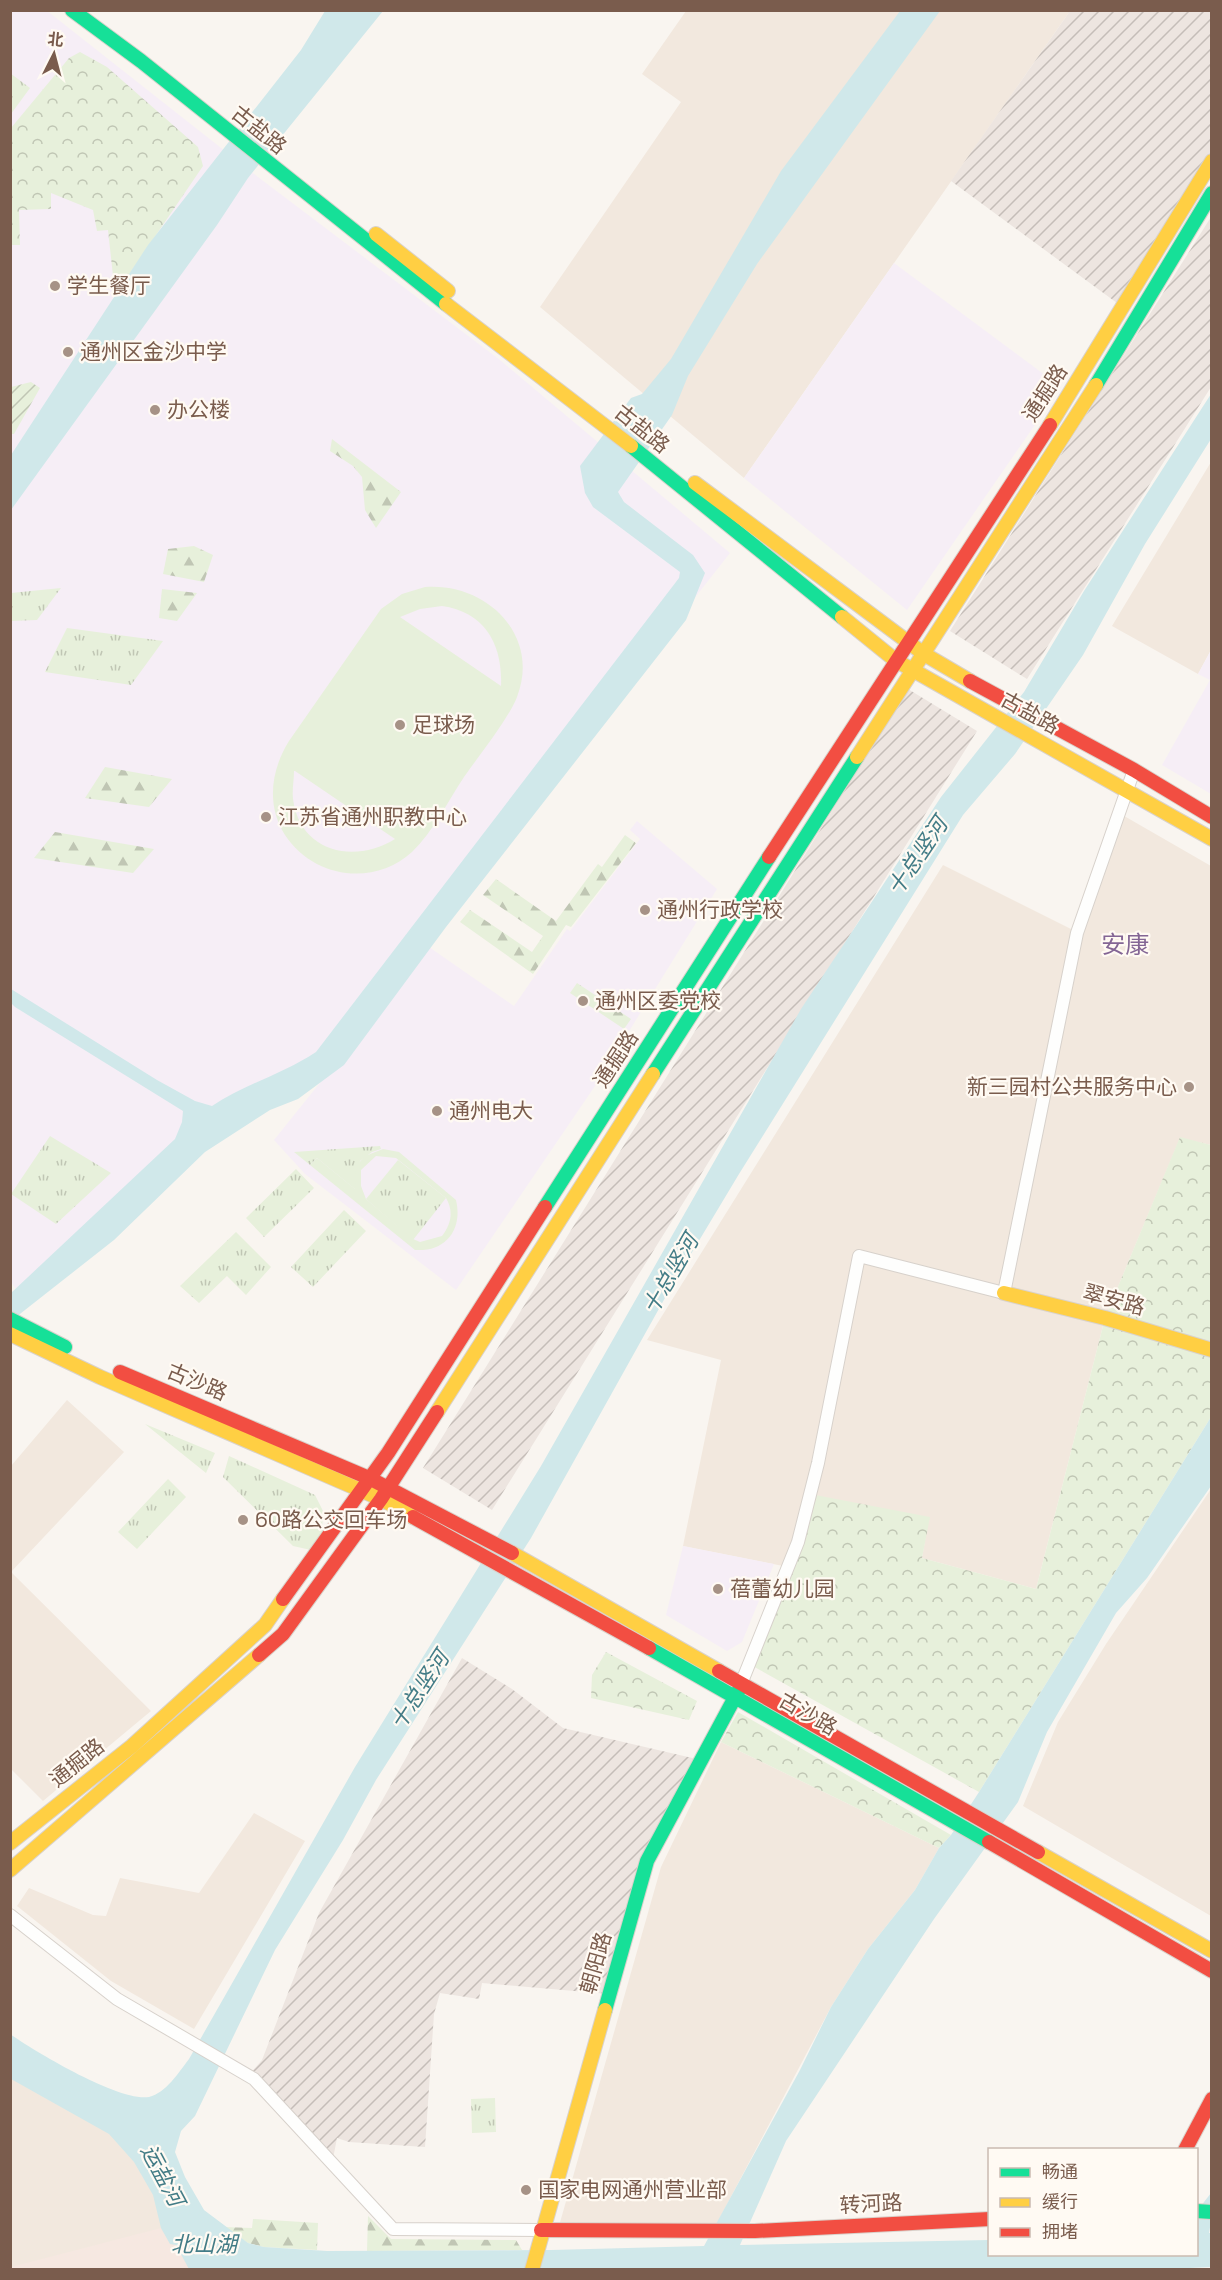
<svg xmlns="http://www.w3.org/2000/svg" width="1222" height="2280" font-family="'Space Grotesk','Noto Sans SC',sans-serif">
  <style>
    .residential { fill: #f2e8de }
    .commercial { fill: #f6e8e1 }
    .industrial { fill: url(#industrial-furrows) }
    .education { fill: #f6eef6 }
    .grass { fill: url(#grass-tufts) }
    .forest { fill: url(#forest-firs) }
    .park { fill: url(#park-crowns) }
    .garden { fill: url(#garden-furrows) }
    .pitch { fill: #e7f0db; fill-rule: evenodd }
    .water { fill: #d0e8ea }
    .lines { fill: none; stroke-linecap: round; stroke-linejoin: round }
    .street-casing { stroke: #d7d1cb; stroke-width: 14 }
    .fast-casing { stroke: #d9d2cb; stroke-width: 16 }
    .slow-casing { stroke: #d9d2cb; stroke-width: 16 }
    .jam-casing { stroke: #d9d2cb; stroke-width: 16 }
    .street { stroke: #fefefd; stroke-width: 12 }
    .fast { stroke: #16e098; stroke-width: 14 }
    .slow { stroke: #ffcf43; stroke-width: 14 }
    .jam { stroke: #f24e42; stroke-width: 14 }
    .poi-dot { fill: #a69286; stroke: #fffaf3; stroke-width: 2 }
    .labels { text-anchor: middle; stroke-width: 4.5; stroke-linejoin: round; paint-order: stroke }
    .street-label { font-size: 21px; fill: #7a5c4d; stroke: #fffaf3 }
    .poi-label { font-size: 21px; fill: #7a5c4d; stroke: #fffaf3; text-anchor: start }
    .water-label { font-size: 22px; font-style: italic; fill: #437c86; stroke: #fffaf3 }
    .quarter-label { font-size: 24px; fill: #846695; stroke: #fffaf3 }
  </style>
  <defs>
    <pattern id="industrial-furrows" width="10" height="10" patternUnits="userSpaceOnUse" patternTransform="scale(1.5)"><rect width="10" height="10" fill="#ede5e0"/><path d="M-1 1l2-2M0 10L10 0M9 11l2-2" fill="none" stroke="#c5bdb8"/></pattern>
    <pattern id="grass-tufts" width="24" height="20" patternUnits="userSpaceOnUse" patternTransform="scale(1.5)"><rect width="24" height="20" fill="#e7f0db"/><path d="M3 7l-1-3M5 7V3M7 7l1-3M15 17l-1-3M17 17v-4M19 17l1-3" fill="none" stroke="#c0c6b4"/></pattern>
    <pattern id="forest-firs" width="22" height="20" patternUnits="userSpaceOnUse" patternTransform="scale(1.5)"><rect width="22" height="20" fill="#e7f0db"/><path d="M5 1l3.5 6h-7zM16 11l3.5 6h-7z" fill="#c0c6b4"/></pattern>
    <pattern id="park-crowns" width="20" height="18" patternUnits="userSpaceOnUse" patternTransform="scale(1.5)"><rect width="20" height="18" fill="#e7f0db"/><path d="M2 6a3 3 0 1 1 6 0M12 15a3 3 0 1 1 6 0" fill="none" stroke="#c0c6b4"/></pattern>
    <pattern id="garden-furrows" width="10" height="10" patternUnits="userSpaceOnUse" patternTransform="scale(1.5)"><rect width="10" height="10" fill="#e7f0db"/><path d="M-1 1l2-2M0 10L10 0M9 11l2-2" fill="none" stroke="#c0c6b4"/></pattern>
  </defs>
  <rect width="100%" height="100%" fill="#f9f5f0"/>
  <!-- residential -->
  <path class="residential" d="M686,11h384l-326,467 -204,-171 141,-205 -39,-28z
    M1211,462v188l-13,24 -86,-48z
    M1119,813l92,53v279l-31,-7 -75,180 -69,271 -114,-31 7,-41 -141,50 -105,-21 38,-186 -74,-20 296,-475 134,67z
    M67,1400l57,52 -113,120 140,139 -108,90 -32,-32v-303z
    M1211,1489v427l-188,-110 35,-84 48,-78z
    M721,1742l218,106 -24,42 -47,59 -37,58 -116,220 -156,-1 102,-359z
    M254,1813l51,28 -111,188 -83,-48 -94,-75 12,-18 64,27 13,1 14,-38 79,15z
    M10,2050l112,58 103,161h50h-264z"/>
  <!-- commercial -->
  <path class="commercial" d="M161,2228l9,16 6,1 13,24 -178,1v-3z"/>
  <!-- industrial -->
  <path class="industrial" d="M1070,11h141v141l-94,151 -166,-122z
    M1211,217v170l-184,292 -77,-48z
    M908,689l69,42 -485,779 -69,-42z
    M462,1658l50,31 51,39 138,32 -54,101 -38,133 -127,-11 -3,16 -39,-6 -6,21 -9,133 -76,-5 -12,-4 -5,26 -84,-88 14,-16 57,-147z"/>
  <!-- education -->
  <path class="education" d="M46,10l212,167 242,183 230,193 -304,387 -104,121 -306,228 -5,-7 -1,-1271z
    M894,263l167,124 -154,223 -163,-132z
    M1211,650v144l-49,-29 48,-85 -12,-6z
    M637,821l80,68 -120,194 -141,207 -151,-116 -31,-34 155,-193 85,59 53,-77 3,2 70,-92 -10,-9z
    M683,1546l91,18 -32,78 -15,9 -61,-36z"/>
  <!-- grass -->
  <path class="grass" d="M10,73l20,15 -19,26h-1z
    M61,588l-24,32 -26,1v-28z
    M67,628l96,13 -32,44 -86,-13z
    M50,1136l61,37 -55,51 -45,-30z
    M380,1146l1,3 -9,3 -12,9 -4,29 -39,-32 -7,7 -16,-13z
    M398,1160l48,38 -33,42 -47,-41z
    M296,1169l18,19 -50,49 -18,-19z
    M344,1210l22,21 -53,56 -22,-20z
    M236,1232l35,35 -25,28 -19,-19 -28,27 -19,-17z
    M145,1424l70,29 -9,20z
    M229,1456l86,39 8,16 -1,21 -11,18 -18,-4 -70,-69z
    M168,1479l18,18 -49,52 -19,-17z
    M495,2098l1,34 -24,1 -1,-34z"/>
  <!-- forest -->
  <path class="forest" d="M332,439l69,53 -25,36 -11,-18 -3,-33 -9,-11 -23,-15z
    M194,546l19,9 -9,27 -41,-8 5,-25z
    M162,589l35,4 -20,28 -18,-3z
    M105,767l67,12 -23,28 -64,-9z
    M55,832l99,17 -21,24 -99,-15z
    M625,835l11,8 -65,84 -5,-2 -33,49 -73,-52 10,-12 62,42 11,-16 -60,-41 13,-16 60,42 42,-57 4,3z
    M577,983l54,36 -7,10 -54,-36z
    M368,2216l23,23 125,1 6,10 -155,1z
    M253,2219l65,4 -1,27 -53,-3 -16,-4 -25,-16 29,1z"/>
  <!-- park -->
  <path class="park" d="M80,52l27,15 91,80 5,19 -83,122 -7,-12 -5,-46 -11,1 -4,-21 -42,-17v16l-32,1 1,35h-9v-117l58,-70z
    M1180,1137l31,8v272l-232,375 -230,-128 61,-170 120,23 -8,41 114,31 69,-271z
    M606,1652l91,49 -8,19 -98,-22 1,-23z
    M738,1712l213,123 -12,13 -218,-106z"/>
  <!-- garden -->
  <path class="garden" d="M31,382l9,6 -26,46h-3v-47z"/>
  <!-- pitch -->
  <path class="pitch" d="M425,587c61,-5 116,48 92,110 -8,21 -39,60 -53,80 -16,24 -31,55 -52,75 -38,35 -99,26 -127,-17 -19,-30 -14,-65 4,-94l92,-132 21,-15zM442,606c43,6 61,39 59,80l-101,-69 20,-8zM294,771h1l100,68c-40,25 -95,14 -102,-40 -1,-9 1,-19 1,-28z
    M383,1149l16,3 57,48c7,29 -10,52 -41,50l-105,-85 7,-7 38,31 1,-23 9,-10zM376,1156l20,2 50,40c8,13 5,27 -4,38l-22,6 -7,-3 -47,-40 -5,-13v-16z"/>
  <!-- water -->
  <path class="water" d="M325,11h58l-135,167 -31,47 -206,285v-55l137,-210 153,-195z
    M900,11h40l-183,253 -69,112 -16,39 -54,77 6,10 69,53 12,18 -19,47 -240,307 -102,138 -46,34 -28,11 -65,42 -91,88 -103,81v-28l164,-154 7,-17 1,-11 -168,-104 -4,-4v-14l146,91 38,21 17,5c33,-22 71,-32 104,-54l363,-474 1,-6 -87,-65 -8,-14 -5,-27 51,-68 11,-4 29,-35 110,-188z
    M1211,394v45l-66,105 -62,111 -68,99 -52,61 -224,359 -69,115 -139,249 -155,242 -33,60 -68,110 -80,166 -14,15 -6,21 10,25 19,33 44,33 16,4 63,4 224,-1 153,-4 96,-176 31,-63 37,-58 47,-59 24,-42 12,-13 28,-43 232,-375v69l-64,92 -31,35 -69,119 -29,70 -84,117 -148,222 -46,104 249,-5 1,14h206l1,-43 14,-18v29l-2,11h2v34l-63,3 -959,-1 -13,-24 -6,-1 -9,-16 -8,-33 -19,-33 -25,-28 -98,-55 -1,-45c26,18 109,68 139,63 17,-4 30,-25 40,-38l166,-292 186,-301 260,-457 140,-212 83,-105 60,-101z"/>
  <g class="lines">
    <defs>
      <path id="street" d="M1004,1293l73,-360 57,-163
        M741,1684l57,-142 20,-79 41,-207 145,37
        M10,1915l107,84 137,80 139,150 148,1"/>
      <path id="fast" d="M72,10l69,51 305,243
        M1096,385l116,-192
        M631,446l211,171
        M653,1074l204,-317
        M545,1207l224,-350
        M10,1319l55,28
        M649,1648l340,194
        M605,2010l42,-149 94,-175
        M1196,2211l16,1"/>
      <path id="slow" d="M376,234l72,57
        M446,304l185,142
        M1050,425l162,-264
        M695,483l229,171 46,27
        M842,617l53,43 317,179
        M857,757l239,-372
        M1004,1293l101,25 107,32
        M10,1334l90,43 281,122 32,18
        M437,1412l216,-338
        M512,1553l207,118
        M10,1843l122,-97 133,-121 18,-26
        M1038,1852l174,99
        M10,1870l249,-215
        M532,2270l73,-260"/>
      <path id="jam" d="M970,681l164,89 78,47
        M769,857l281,-432
        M120,1372l249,106 143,75
        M413,1517l236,131
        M283,1599l105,-146 157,-246
        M259,1655l24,-21 98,-135 56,-87
        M719,1671l319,181
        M989,1842l223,129
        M1185,2150l27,-51
        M541,2230l214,1 235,-12"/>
    </defs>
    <!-- street casing -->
    <use href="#street" class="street-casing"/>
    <!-- fast casing -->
    <use href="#fast" class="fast-casing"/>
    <!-- slow casing -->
    <use href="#slow" class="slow-casing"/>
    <!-- jam casing -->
    <use href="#jam" class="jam-casing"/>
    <!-- street -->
    <use href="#street" class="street"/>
    <!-- fast -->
    <use href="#fast" class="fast"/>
    <!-- slow -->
    <use href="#slow" class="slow"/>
    <!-- jam -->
    <use href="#jam" class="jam"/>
  </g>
  <!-- markers -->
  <g class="poi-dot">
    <circle cx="55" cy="286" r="6"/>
    <circle cx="68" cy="352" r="6"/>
    <circle cx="155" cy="410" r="6"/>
    <circle cx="400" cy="725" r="6"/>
    <circle cx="266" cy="817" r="6"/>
    <circle cx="645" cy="910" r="6"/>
    <circle cx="583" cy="1001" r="6"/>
    <circle cx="1189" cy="1087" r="6"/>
    <circle cx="437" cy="1111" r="6"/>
    <circle cx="243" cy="1520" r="6"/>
    <circle cx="718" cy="1589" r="6"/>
    <circle cx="526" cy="2190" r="6"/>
  </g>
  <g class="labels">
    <!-- street labels -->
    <g class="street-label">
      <text transform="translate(259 130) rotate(39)" y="7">古盐路</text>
      <text transform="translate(1045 393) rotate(-57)" y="7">通掘路</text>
      <text transform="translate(642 429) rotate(39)" y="7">古盐路</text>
      <text transform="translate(1030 713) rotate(29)" y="7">古盐路</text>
      <text transform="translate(616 1059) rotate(-57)" y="7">通掘路</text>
      <text transform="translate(1114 1300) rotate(15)" y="7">翠安路</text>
      <text transform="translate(197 1382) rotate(23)" y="7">古沙路</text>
      <text transform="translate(808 1714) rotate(30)" y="7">古沙路</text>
      <text transform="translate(77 1763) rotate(-39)" y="7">通掘路</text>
      <text transform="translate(596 1963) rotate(-74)" y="7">朝阳路</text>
      <text transform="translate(871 2204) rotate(-3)" y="7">转河路</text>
    </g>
    <!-- poi labels -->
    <g class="poi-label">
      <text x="67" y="293">学生餐厅</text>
      <text x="80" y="359">通州区金沙中学</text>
      <text x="167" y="417">办公楼</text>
      <text x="412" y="732">足球场</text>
      <text x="278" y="824">江苏省通州职教中心</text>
      <text x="657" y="917">通州行政学校</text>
      <text x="595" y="1008">通州区委党校</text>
      <text x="1177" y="1094" text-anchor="end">新三园村公共服务中心</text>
      <text x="449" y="1118">通州电大</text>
      <text x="255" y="1527">60路公交回车场</text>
      <text x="730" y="1596">蓓蕾幼儿园</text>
      <text x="538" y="2197">国家电网通州营业部</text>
    </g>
    <!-- water labels -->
    <g class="water-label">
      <text transform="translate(917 856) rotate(-56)" y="8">十总竖河</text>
      <text transform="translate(670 1274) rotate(-60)" y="8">十总竖河</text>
      <text transform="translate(419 1690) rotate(-57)" y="8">十总竖河</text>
      <text transform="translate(163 2175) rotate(62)" y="8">运盐河</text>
      <text x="204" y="2252">北山湖</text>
    </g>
    <!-- quarter labels -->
    <g class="quarter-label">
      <text x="1125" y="953">安康</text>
    </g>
  </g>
  <!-- border -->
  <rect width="1222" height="2280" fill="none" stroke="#7a5c4d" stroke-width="24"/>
  <!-- legend -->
  <rect x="988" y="2148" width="210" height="108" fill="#fffaf3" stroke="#cabbb1" stroke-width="1.5"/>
  <rect x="1000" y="2168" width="30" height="9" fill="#16e098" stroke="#cabbb1" stroke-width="1.5"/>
  <text x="1042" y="2178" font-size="18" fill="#7a5c4d">畅通</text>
  <rect x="1000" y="2198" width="30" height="9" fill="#ffcf43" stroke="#cabbb1" stroke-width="1.5"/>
  <text x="1042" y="2208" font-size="18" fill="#7a5c4d">缓行</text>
  <rect x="1000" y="2228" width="30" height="9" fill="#f24e42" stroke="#cabbb1" stroke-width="1.5"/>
  <text x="1042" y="2238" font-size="18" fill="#7a5c4d">拥堵</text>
  <!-- north arrow -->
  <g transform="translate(54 54) rotate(6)" stroke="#fffaf3" stroke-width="4.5" paint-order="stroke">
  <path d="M0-4.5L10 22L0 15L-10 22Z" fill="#7a5c4d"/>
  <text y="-9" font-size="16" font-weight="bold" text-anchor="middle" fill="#7a5c4d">北</text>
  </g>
</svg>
